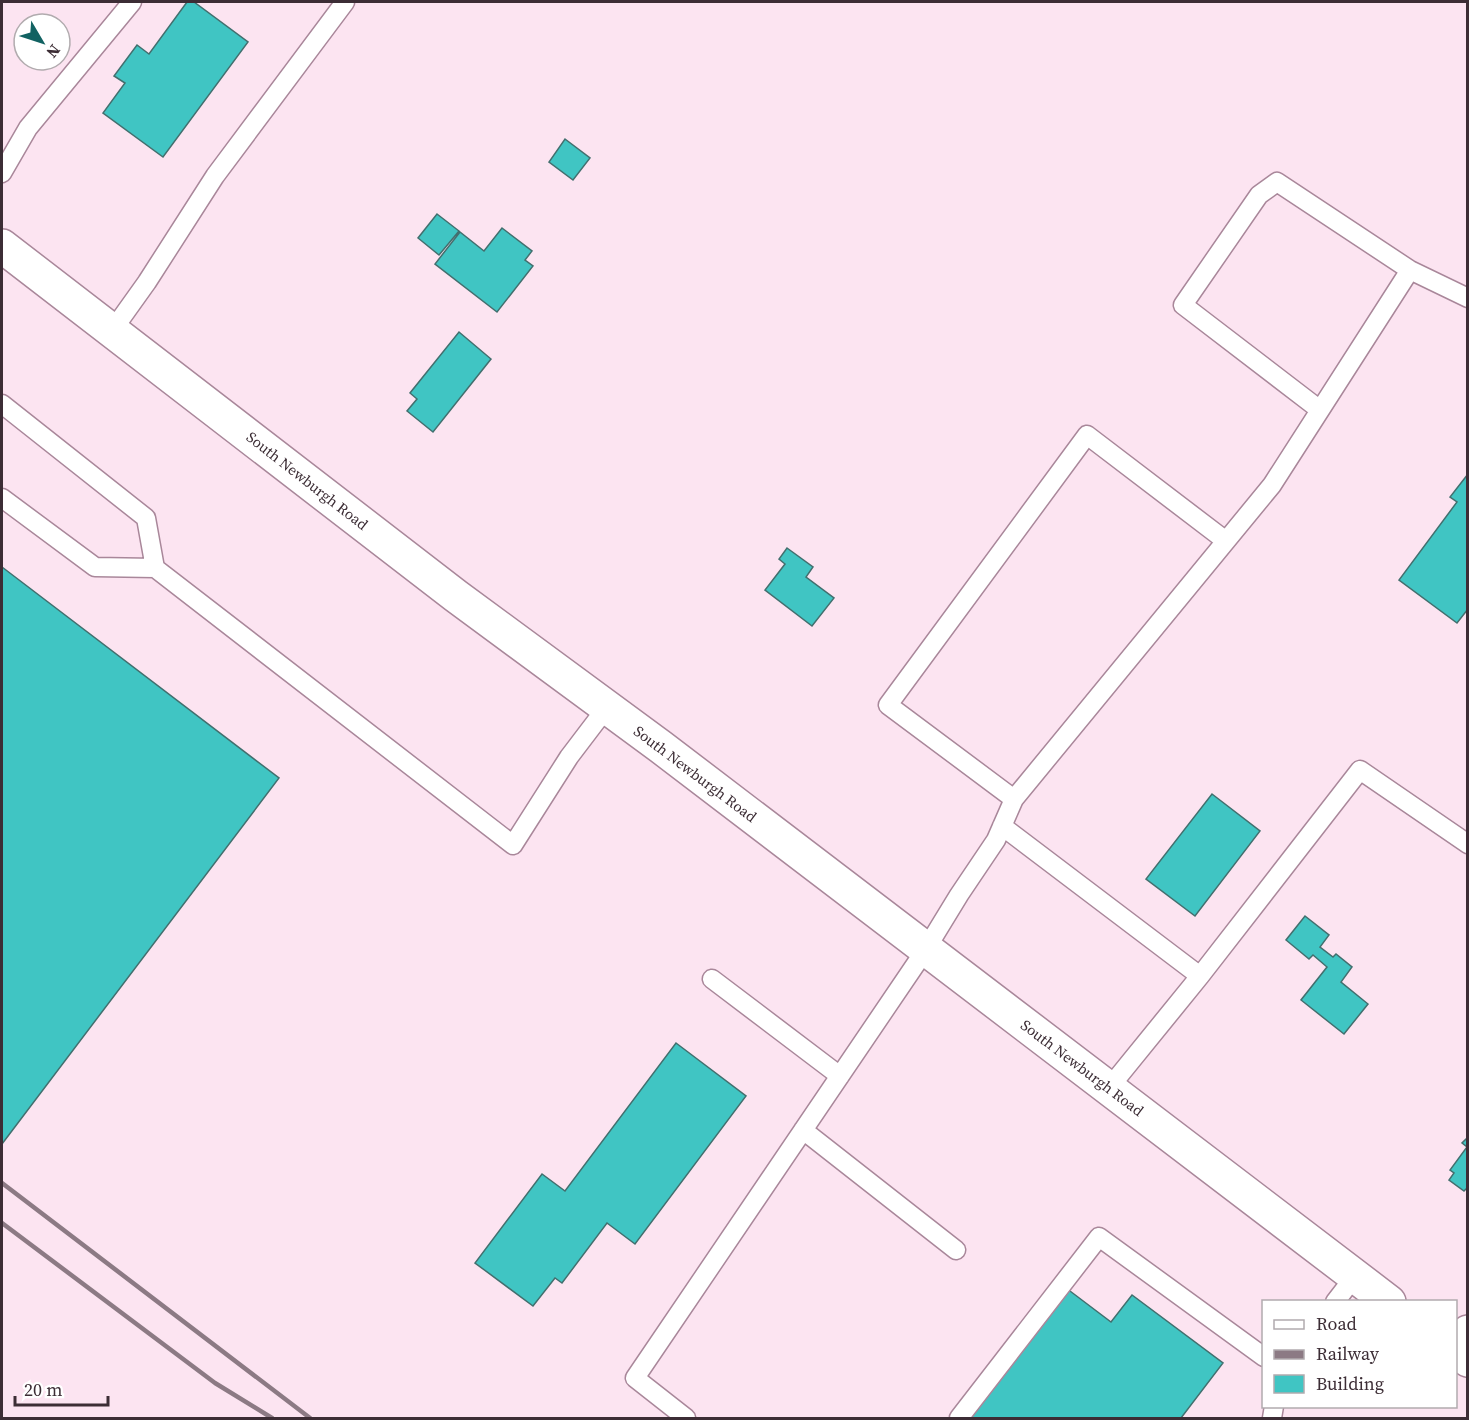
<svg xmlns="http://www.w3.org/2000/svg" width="1469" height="1420" font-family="'Source Serif 4',serif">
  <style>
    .building { fill: #40c5c3; stroke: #426f6e; stroke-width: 1.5 }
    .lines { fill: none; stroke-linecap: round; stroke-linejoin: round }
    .service-casing { stroke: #a9879a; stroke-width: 21 }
    .minor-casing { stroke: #a9879a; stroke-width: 36 }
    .secondary-casing { stroke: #a9879a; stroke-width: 36 }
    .service { stroke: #fff; stroke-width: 18 }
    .minor { stroke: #fff; stroke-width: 33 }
    .secondary { stroke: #fff; stroke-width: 33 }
    .rail { stroke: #8c7a84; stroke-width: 4.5 }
    .labels { text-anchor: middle; stroke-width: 4.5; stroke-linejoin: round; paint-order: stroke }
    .street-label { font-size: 15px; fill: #3c2d35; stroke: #fff }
  </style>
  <rect width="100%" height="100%" fill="#fce4f1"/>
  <!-- building -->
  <path class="building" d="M187,2h7l54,40 -85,115 -60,-44 22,-30 -11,-7 23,-31 12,9z
    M565,139l25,19 -17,22 -24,-18z
    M437,214l22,17 -20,24 -21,-17z
    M502,228l30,23 -7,9 8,6 -36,46 -62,-48 25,-32 24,19z
    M459,332l32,27 -58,73 -26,-21 10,-12 -7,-6z
    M1468,474v135l-11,14 -58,-43 58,-78 -7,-5z
    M787,548l26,19 -7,10 28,21 -22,28 -47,-36 20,-26 -6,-5z
    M2,567l277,211 -277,366z
    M1212,794l48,37 -65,85 -49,-37z
    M1305,916l24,19 -9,12 13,10 3,-3 16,13 -11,15 27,22 -24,30 -43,-34 26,-33 -14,-12 -4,4 -23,-19z
    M676,1043l70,53 -111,148 -28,-21 -45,60 -7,-5 -22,28 -58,-43 67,-89 23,17z
    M1468,1137v50l-4,4 -15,-11 5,-7 -4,-3 17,-23 -5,-4z
    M1066,1288l45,34 21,-27 91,68 -42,55h-214z"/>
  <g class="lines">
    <defs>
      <path id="service" d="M2,173l26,-45 104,-126
        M112,331l35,-49 68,-106 130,-174
        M2,404l144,114 9,50
        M1320,410l-137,-105 76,-110 18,-13 133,88
        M2,498l93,69 60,1 358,277 56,-88 38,-50
        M1014,799l-126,-94 199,-270 139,106
        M1002,826l198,150
        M712,979l128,97
        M1109,1088l91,-112 160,-206 108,74
        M803,1130l153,120
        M1335,1302l20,-26
        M686,1418l-51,-40 291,-429 33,-54 37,-55 18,-41 258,-314 138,-215 58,28
        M959,1418l140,-181 165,120
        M1272,1418l2,-12"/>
      <path id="minor" d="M1456,1348l12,-16"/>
      <path id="secondary" d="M2,246l454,350 205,151 728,555
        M1456,1351l12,9"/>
    </defs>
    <!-- service casing -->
    <use href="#service" class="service-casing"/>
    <!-- minor casing -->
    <use href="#minor" class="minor-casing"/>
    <!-- secondary casing -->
    <use href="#secondary" class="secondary-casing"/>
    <!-- service -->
    <use href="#service" class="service"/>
    <!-- minor -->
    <use href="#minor" class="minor"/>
    <!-- secondary -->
    <use href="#secondary" class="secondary"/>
    <!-- rail -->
    <path class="rail" d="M2,1183l308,235
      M2,1223l213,160 57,35"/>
  </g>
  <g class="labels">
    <!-- street labels -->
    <g class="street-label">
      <text transform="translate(307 481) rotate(38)" y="5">South Newburgh Road</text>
      <text transform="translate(695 774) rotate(37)" y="5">South Newburgh Road</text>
      <text transform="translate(1082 1068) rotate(37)" y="5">South Newburgh Road</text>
    </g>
  </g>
  <!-- border -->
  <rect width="1469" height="1420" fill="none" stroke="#3c2d35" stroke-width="6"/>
  <!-- legend -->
  <rect x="1262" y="1300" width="195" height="108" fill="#ffffff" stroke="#b1abae" stroke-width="1.5"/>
  <rect x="1274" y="1320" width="30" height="9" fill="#ffffff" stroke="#b1abae" stroke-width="1.5"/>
  <text x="1316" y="1330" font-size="18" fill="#3c2d35">Road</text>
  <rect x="1274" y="1350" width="30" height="9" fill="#8c7a84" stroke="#b1abae" stroke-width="1.5"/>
  <text x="1316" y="1360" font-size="18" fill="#3c2d35">Railway</text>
  <rect x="1274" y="1375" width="30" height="18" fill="#40c5c3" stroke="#b1abae" stroke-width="1.5"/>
  <text x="1316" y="1390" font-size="18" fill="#3c2d35">Building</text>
  <!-- north arrow -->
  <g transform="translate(42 42) rotate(129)"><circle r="28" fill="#ffffff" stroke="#b1abae" stroke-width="1.5"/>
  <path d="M0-4.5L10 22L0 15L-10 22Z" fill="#126262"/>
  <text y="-9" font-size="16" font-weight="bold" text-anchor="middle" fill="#3c2d35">N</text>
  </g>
  <!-- scale -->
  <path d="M15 1396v9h93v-9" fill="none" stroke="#3c2d35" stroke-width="3"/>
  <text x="24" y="1396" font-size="18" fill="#3c2d35" stroke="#ffffff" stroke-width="4.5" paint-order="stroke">20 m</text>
</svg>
